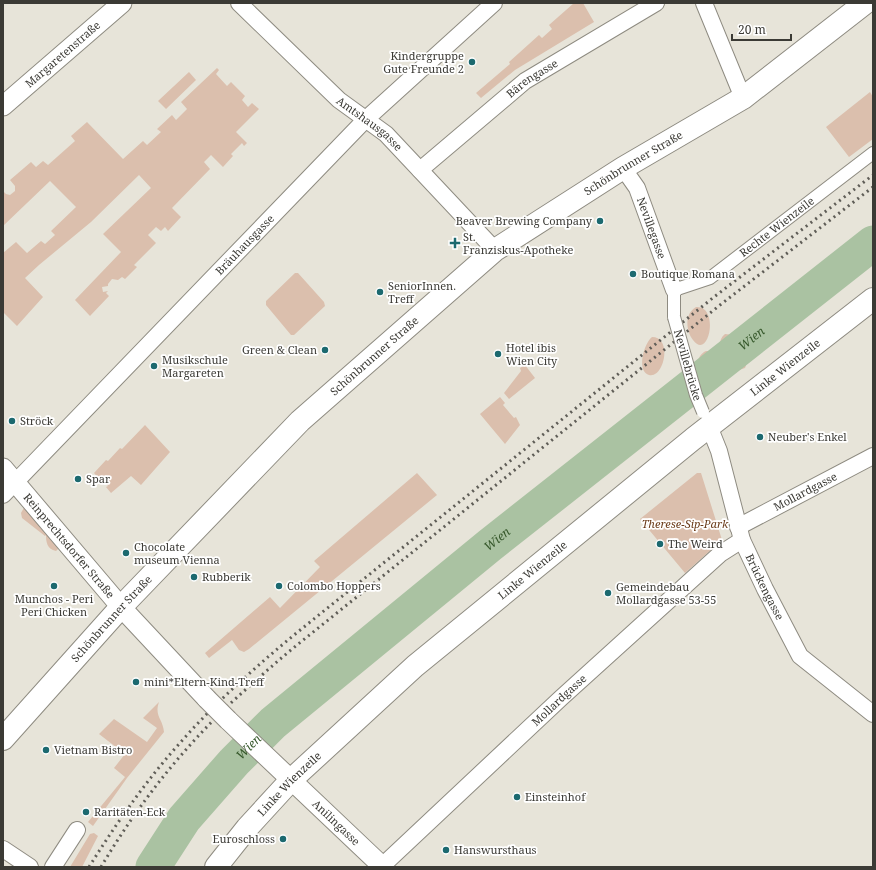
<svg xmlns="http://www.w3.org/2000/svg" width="876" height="870" font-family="'Noto Serif',serif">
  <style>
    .green { fill: #dbbfad }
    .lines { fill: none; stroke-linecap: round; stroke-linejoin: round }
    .river { stroke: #aac2a2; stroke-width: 35 }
    .pedestrian-casing { stroke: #8e8b81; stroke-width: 14 }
    .minor-casing { stroke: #8e8b81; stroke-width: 18 }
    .tertiary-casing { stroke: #8e8b81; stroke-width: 21 }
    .primary-casing { stroke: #8e8b81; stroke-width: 24 }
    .pedestrian { stroke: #fff; stroke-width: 12 }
    .minor { stroke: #fff; stroke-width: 16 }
    .tertiary { stroke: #fff; stroke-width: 19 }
    .primary { stroke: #fff; stroke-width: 22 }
    .rail { stroke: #5f5d57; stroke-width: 3; stroke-dasharray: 2 4; stroke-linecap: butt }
    .pedestrian-bridge-casing { stroke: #8e8b81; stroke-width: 14; stroke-linecap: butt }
    .tertiary-bridge-casing { stroke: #8e8b81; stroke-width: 21; stroke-linecap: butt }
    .pedestrian-bridge { stroke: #fff; stroke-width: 12 }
    .tertiary-bridge { stroke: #fff; stroke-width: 19 }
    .poi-dot { fill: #1c696f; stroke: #fff; stroke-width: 1.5 }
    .labels { text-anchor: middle; stroke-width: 3.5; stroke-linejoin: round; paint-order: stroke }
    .street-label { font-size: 11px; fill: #3b3a35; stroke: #fff }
    .poi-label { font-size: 11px; fill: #3b3a35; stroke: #fff; text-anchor: start }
    .park-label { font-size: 11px; font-style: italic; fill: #6a3a18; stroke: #fff }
    .water-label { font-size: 12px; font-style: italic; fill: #36582b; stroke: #fff }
  </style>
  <rect width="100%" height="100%" fill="#e7e4d9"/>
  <!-- green -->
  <path class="green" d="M574,3h9l11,19 -79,48 -34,28 -5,-5 34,-29 -1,-2 30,-27 3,3 10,-9 -3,-4z
    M217,68l2,2 -3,4 11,12 4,-4 14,14 -3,4 6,7 4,-4 7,6 -23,23 11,11 -3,3 -2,-3 -11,11 2,2 -10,11 -12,-12 -7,7 6,7 -38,39 9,9 -13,14 -3,-4 -4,4 -5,-4 -8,8 8,8 -22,22 3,2 -12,12 -3,-2 -4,3 -6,-1 -4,5v2l-6,1 1,5 5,-1 -2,2 3,3 -19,20 -15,-16 46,-48 -18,-18 48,-46 -12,-13 -48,47 -52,43 -14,13 18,19 -26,29 -14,-14v-59l13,-11 11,11 14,-12 4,3 10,-9 -4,-4 25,-24 -26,-26 -47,45v-35l3,3 4,1 5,-4v-5l-5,-6 21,-18 5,5 7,-6 5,4 27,-24 -4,-5 16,-14 36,37 20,-18 4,4 14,-13 -4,-3 15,-14 4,5 11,-11 -6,-7z
    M189,72l7,8 -30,29 -8,-8z
    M870,92l3,5v42l-24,18 -23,-30z
    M295,273h3l26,29 1,4 -31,29h-3l-25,-30v-4z
    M696,307c24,-2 13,55 -3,33 -7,-9 -9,-26 3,-33z
    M725,334c15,0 26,21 20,34l-6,2c-13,-2 -27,-26 -14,-36z
    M652,337c21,0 12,42 -3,38 -13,-4 -5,-32 3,-38z
    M706,351h4c11,7 12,24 7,35l-3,2 -6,1c-10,-8 -16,-32 -2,-38z
    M525,365l10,13 -26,21 -5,-6 17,-22 -1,-3z
    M500,397l5,6 -2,2 11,13 2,-1 4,8 -15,19 -25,-30z
    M145,425l25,27 -29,33 -10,-9 -20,17 -5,-6 2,-1 -5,-7 -2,2 -7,-8 12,-13 2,1 12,-13 2,1z
    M417,473l20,22 -188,154 -5,3 -5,-2 -7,-10 -23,18 -4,-5 65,-56 10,11 40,-41 -6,-6z
    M697,473h4l21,67 -37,33 -45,-54z
    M26,504l35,42 -5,5c-9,-2 -10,-9 -10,-16l-1,1 -23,-18 -1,-5z
    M159,702c-5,14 4,17 5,30l-37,46 -34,48 -5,-4 37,-45 -11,-9 11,-14 -26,-20 15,-15 33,23 10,-14 -14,-10z
    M94,833l4,3 -16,31h-12l20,-33z"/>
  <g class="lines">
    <!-- river -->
    <path class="river" id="s1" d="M153,867l31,-48 50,-57 39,-39 217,-178 383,-302"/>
    <defs>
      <g id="pedestrian">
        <path id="s2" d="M674,317v-27l36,-12 163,-125"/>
      </g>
      <g id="minor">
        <path id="s3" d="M239,3l100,97 47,34 109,116"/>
        <path d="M704,3l39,95"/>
        <path id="s4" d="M623,168l14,20 37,102"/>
        <path id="s5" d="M420,170l105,-89 131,-78"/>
        <path id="s6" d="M709,426l10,25 23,89 23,49 35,67 73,58"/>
        <path id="s7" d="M3,495l362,-375 129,-117"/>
        <path id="s8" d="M738,527l135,-71"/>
        <path d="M3,849l27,18"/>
        <path d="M53,867l24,-37"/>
        <path id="s9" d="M381,867l180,-169 159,-144 22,-14"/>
      </g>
      <g id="tertiary">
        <path id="s10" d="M3,106l119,-103"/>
        <path id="s11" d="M3,468l118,139 86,92"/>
        <path id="s12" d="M228,720l155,147"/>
      </g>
      <g id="primary">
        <path id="s13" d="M3,739l118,-132 179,-186 195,-171 128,-82 120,-70 122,-95"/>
        <path id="s14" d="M216,867l31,-39 44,-48 124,-114 278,-227 180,-140"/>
      </g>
    </defs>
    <!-- pedestrian casing -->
    <use href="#pedestrian" class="pedestrian-casing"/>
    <!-- minor casing -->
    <use href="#minor" class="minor-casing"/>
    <!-- tertiary casing -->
    <use href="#tertiary" class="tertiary-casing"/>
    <!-- primary casing -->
    <use href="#primary" class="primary-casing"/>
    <!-- pedestrian -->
    <use href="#pedestrian" class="pedestrian"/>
    <!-- minor -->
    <use href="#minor" class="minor"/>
    <!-- tertiary -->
    <use href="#tertiary" class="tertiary"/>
    <!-- primary -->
    <use href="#primary" class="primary"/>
    <!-- rail -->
    <path class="rail" d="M89,867c27,-43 56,-85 90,-123 35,-40 74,-75 115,-109l420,-338 159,-122
      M101,867c36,-61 80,-117 132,-166 21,-19 42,-38 64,-56l423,-340 153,-118"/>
    <defs>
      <g id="pedestrian-bridge">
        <path id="s15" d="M674,317l22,78 7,17"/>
      </g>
      <path id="tertiary-bridge" d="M207,699l21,21"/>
    </defs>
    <!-- pedestrian-bridge casing -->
    <use href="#pedestrian-bridge" class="pedestrian-bridge-casing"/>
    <!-- tertiary-bridge casing -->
    <use href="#tertiary-bridge" class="tertiary-bridge-casing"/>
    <!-- pedestrian-bridge -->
    <use href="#pedestrian-bridge" class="pedestrian-bridge"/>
    <!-- tertiary-bridge -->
    <use href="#tertiary-bridge" class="tertiary-bridge"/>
  </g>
  <!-- markers -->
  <g class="poi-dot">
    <circle cx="472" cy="62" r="4"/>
    <circle cx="600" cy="221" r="4"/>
    <path d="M453 237h4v4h4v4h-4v4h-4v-4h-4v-4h4z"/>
    <circle cx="633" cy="274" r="4"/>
    <circle cx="380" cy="292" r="4"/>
    <circle cx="325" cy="350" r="4"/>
    <circle cx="498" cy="354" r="4"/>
    <circle cx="154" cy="366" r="4"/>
    <circle cx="12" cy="421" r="4"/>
    <circle cx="760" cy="437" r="4"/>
    <circle cx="78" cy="479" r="4"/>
    <circle cx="660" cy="544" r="4"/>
    <circle cx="126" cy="553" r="4"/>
    <circle cx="194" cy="577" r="4"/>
    <circle cx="54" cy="586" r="4"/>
    <circle cx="279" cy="586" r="4"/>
    <circle cx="608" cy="593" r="4"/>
    <circle cx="136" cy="682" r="4"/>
    <circle cx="46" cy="750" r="4"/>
    <circle cx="517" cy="797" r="4"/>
    <circle cx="86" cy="812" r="4"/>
    <circle cx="283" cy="839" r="4"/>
    <circle cx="446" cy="850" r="4"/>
  </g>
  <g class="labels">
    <!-- street labels -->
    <g class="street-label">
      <text dy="4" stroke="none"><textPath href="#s10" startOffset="79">Margaretenstraße</textPath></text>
      <text dy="4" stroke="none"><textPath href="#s5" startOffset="145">Bärengasse</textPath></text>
      <text dy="4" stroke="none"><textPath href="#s3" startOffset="178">Amtshausgasse</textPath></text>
      <text dy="4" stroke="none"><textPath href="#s13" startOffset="858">Schönbrunner Straße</textPath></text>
      <text dy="4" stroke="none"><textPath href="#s2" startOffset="149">Rechte Wienzeile</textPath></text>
      <text dy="4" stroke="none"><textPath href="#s4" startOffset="67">Nevillegasse</textPath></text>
      <text dy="4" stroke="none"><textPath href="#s7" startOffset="348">Bräuhausgasse</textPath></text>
      <text dy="4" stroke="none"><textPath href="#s13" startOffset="534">Schönbrunner Straße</textPath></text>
      <text dy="4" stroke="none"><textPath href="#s15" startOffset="50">Nevillebrücke</textPath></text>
      <text dy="4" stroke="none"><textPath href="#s14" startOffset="759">Linke Wienzeile</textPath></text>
      <text dy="4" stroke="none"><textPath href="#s8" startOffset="76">Mollardgasse</textPath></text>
      <text dy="4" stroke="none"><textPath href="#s11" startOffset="102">Reinprechtsdorfer Straße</textPath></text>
      <text dy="4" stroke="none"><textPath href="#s14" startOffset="435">Linke Wienzeile</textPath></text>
      <text dy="4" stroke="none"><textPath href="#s6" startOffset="171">Brückengasse</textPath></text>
      <text dy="4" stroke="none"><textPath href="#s13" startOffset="162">Schönbrunner Straße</textPath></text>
      <text dy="4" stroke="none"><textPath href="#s9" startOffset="244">Mollardgasse</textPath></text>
      <text dy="4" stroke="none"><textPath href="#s14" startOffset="111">Linke Wienzeile</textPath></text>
      <text dy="4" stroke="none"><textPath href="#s12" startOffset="149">Anilingasse</textPath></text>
    </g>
    <!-- poi labels -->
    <g class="poi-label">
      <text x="464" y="60" text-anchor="end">Kindergruppe<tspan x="464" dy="13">Gute Freunde 2</tspan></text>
      <text x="592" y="225" text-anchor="end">Beaver Brewing Company</text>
      <text x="463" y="241">St.<tspan x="463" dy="13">Franziskus-Apotheke</tspan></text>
      <text x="641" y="278">Boutique Romana</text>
      <text x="388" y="290">SeniorInnen.<tspan x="388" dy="13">Treff</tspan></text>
      <text x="506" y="352">Hotel ibis<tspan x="506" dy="13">Wien City</tspan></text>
      <text x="317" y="354" text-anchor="end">Green &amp; Clean</text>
      <text x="162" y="364">Musikschule<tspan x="162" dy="13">Margareten</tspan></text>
      <text x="20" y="425">Ströck</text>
      <text x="768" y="441">Neuber's Enkel</text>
      <text x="86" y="483">Spar</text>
      <text x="668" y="548">The Weird</text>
      <text x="134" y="551">Chocolate<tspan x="134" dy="13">museum Vienna</tspan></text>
      <text x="202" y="581">Rubberik</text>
      <text x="287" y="590">Colombo Hoppers</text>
      <text x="616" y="591">Gemeindebau<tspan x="616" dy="13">Mollardgasse 53-55</tspan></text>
      <text x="54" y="603" text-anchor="middle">Munchos - Peri<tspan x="54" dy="13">Peri Chicken</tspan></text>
      <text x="144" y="686">mini*Eltern-Kind-Treff</text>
      <text x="54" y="754">Vietnam Bistro</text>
      <text x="525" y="801">Einsteinhof</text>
      <text x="94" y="816">Raritäten-Eck</text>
      <text x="275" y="843" text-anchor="end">Euroschloss</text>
      <text x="454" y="854">Hanswursthaus</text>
    </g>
    <!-- park labels -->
    <g class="park-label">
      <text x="685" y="528">Therese-Sip-Park</text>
    </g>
    <!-- water labels -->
    <g class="water-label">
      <text dy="4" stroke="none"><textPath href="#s1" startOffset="802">Wien</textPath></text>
      <text dy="4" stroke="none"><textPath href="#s1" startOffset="478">Wien</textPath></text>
      <text dy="4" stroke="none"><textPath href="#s1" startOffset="154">Wien</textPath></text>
    </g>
  </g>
  <!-- border -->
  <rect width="876" height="870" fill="none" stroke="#3b3a35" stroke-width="8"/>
  <!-- scale -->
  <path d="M732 34v6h59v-6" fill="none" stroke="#3b3a35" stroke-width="2"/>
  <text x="738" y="34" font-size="12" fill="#3b3a35" stroke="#ffffff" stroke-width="3" paint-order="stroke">20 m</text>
</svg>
